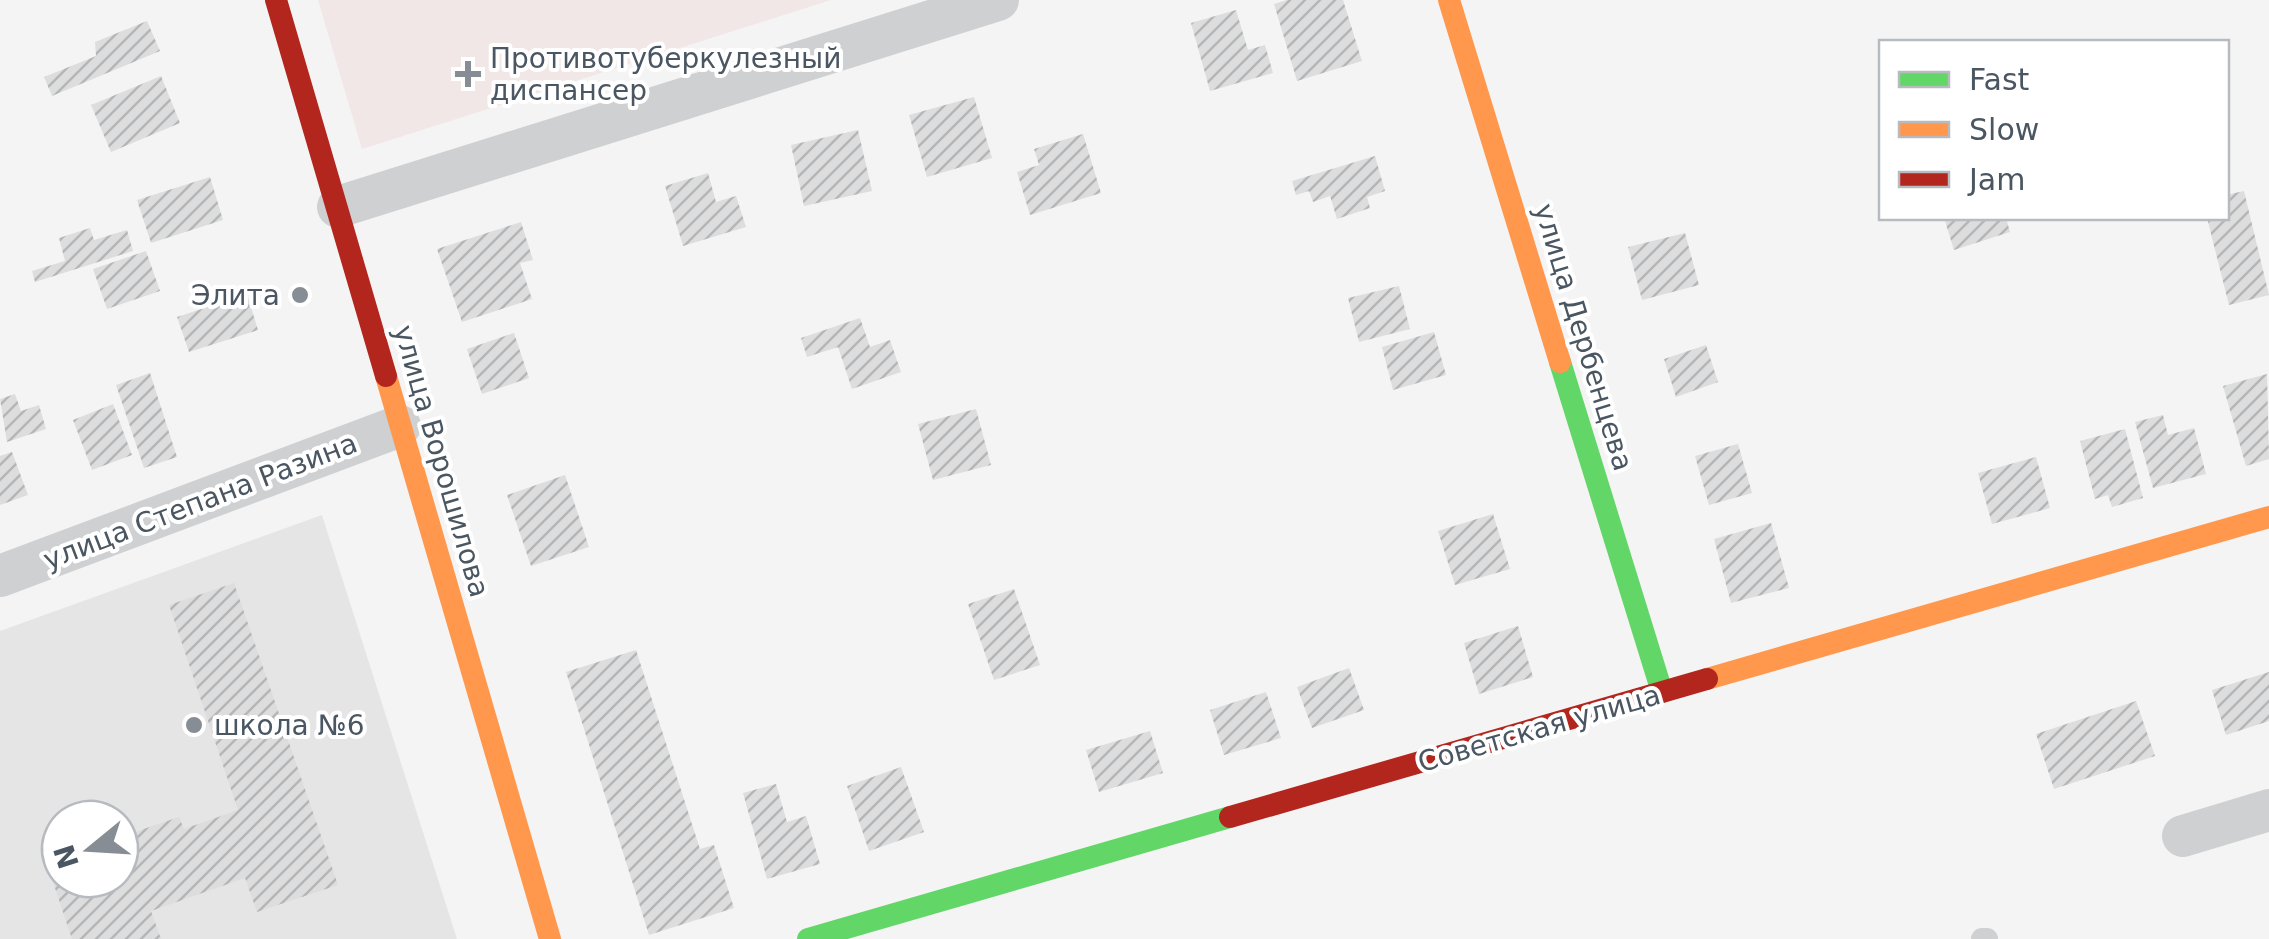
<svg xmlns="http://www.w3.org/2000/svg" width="2269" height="939" font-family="'DejaVu Sans',sans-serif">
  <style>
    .education { fill: #e6e5e6; fill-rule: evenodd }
    .medical { fill: #f1e7e6 }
    .building { fill: url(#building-hatch) }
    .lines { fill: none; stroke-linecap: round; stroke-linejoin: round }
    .lane { stroke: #ced0d2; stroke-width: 22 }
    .street { stroke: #ced0d2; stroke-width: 42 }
    .fast { stroke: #63d668; stroke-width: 22 }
    .slow { stroke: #ff974d; stroke-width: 22 }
    .jam { stroke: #b3261e; stroke-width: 22 }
    .poi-dot { fill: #868d94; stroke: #fff; stroke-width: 4 }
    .labels { text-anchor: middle; stroke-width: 8; stroke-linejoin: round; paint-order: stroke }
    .poi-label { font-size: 28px; fill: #4a5661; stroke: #fff; text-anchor: start }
    .street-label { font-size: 28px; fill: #4a5661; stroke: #fff }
  </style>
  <defs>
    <pattern id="building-hatch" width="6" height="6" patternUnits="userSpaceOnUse" patternTransform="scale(2.5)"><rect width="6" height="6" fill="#ddddde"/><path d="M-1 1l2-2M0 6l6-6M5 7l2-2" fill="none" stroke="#b5b6b7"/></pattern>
  </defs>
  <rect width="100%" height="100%" fill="#f4f4f4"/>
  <!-- education -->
  <path class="education" d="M322,515l135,424h-457v-308zM60,819h60v60h-60z"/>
  <!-- medical -->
  <path class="medical" d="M318,0h513l-469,149z"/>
  <!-- building -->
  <path class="building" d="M1287,0h56l19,61 -65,20 -23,-77z
    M1236,10l12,40 17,-5 8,28 -63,18 -19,-68z
    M147,21l13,30 -108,45 -8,-19 52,-21 -1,-14z
    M161,76l19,47 -69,29 -20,-47z
    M974,97l18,61 -65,19 -18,-62z
    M858,130l14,61 -68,15 -13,-61z
    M1083,134l18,59 -71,22 -13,-43 22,-7 -5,-16z
    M1375,156l10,35 -18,6 3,11 -33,11 -7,-23 -17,6 -4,-11 -13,4 -4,-14z
    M708,173l8,29 20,-6 10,31 -63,19 -18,-60z
    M210,177l13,43 -72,23 -14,-43z
    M2244,191l25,104 -40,10 -22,-87h19v-23z
    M1944,218h62l4,14 -56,18z
    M521,222l12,38 -13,3 12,36 -70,23 -25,-73z
    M90,228l4,12 33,-10 6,21 -98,31 -3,-11 33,-10 -6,-23z
    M1685,233l14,52 -57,15 -14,-53z
    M146,251l14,40 -53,18 -14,-40z
    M1399,286l11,43 -51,13 -11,-44z
    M247,294l11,36 -69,22 -12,-35z
    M860,318l10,29 20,-7 11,32 -49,17 -14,-42 -31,10 -6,-19z
    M1434,332l12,43 -53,15 -11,-43z
    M514,333l15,45 -47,16 -15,-45z
    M1706,345l12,37 -42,15 -12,-38z
    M150,373l27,84 -33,11 -28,-83z
    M2267,374l2,85 -23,7 -23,-80z
    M15,394l6,17 18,-6 7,24 -39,13 -7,-43z
    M113,404l19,51 -40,15 -19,-50z
    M976,409l15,56 -58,15 -15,-56z
    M2163,415l5,20 26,-7 12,46 -53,14 -18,-66z
    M2125,429l18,69 -31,9 -4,-12 -13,4 -15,-58z
    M1738,444l14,49 -43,12 -14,-49z
    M12,452l16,43 -28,10v-49z
    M2036,457l14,51 -58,16 -14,-51z
    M565,475l24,72 -58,19 -24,-71z
    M1493,514l17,55 -55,16 -17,-54z
    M1771,523l18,65 -58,15 -17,-64z
    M234,583l104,302 -81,27 -12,-34 -94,33 10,28h-89l-20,-60h68v-42l59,-20 5,12 54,-19 -69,-205z
    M1014,589l26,76 -46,15 -26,-76z
    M1518,626l15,51 -54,17 -15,-51z
    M636,650l64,199 14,-4 20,63 -85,27 -83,-263z
    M1349,668l15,42 -52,18 -15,-41z
    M2269,672v49l-43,14 -14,-45z
    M1266,692l15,46 -57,17 -14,-45z
    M2136,701l19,55 -101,33 -18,-55z
    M1150,731l13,42 -64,19 -13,-42z
    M901,767l23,65 -55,19 -22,-65z
    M776,784l11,38 19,-6 14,48 -53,15 -24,-86z"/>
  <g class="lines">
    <!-- lane -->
    <path class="lane" d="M1982,939h5"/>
    <!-- street -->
    <path class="street" d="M338,207l660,-207
      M0,576l400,-150
      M2183,836l86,-26"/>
    <!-- fast -->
    <path class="fast" d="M1560,362l102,330
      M808,939l422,-122"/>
    <!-- slow -->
    <path class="slow" d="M1449,0l111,362
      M386,376l164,563
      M1707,679l562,-162"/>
    <!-- jam -->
    <path class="jam" d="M276,0l110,376
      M1230,817l477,-138"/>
  </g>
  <!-- markers -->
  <g class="poi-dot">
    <path d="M463 59h10v10h10v10h-10v10h-10v-10h-10v-10h10z"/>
    <circle cx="300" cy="295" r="10"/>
    <circle cx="194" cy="725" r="10"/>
  </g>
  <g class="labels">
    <!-- poi labels -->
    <g class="poi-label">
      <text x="490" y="68">Противотуберкулезный<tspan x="490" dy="32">диспансер</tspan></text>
      <text x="280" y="305" text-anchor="end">Элита</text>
      <text x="214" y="735">школа №6</text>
    </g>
    <!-- street labels -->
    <g class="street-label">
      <text transform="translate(1584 337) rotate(73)" y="10">улица Дербенцева</text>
      <text transform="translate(442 461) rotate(74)" y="10">улица Ворошилова</text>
      <text transform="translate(200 501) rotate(-21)" y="10">улица Степана Разина</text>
      <text transform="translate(1539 728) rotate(-16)" y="10">Советская улица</text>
    </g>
  </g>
  <!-- legend -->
  <rect x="1879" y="40" width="350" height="180" fill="#ffffff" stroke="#b7bbc0" stroke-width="2.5"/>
  <rect x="1899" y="72" width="50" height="15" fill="#63d668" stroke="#b7bbc0" stroke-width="2.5"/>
  <text x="1969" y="90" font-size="30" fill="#4a5661">Fast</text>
  <rect x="1899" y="122" width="50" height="15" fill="#ff974d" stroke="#b7bbc0" stroke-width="2.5"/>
  <text x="1969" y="140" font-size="30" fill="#4a5661">Slow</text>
  <rect x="1899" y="172" width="50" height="15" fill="#b3261e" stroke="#b7bbc0" stroke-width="2.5"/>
  <text x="1969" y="190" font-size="30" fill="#4a5661">Jam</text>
  <!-- north arrow -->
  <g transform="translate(90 849) rotate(252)"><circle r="48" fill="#ffffff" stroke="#b7bbc0" stroke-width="2.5"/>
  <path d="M0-8L18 38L0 25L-18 38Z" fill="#868d94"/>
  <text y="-15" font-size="28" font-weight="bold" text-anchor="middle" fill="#4a5661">N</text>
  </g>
</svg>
